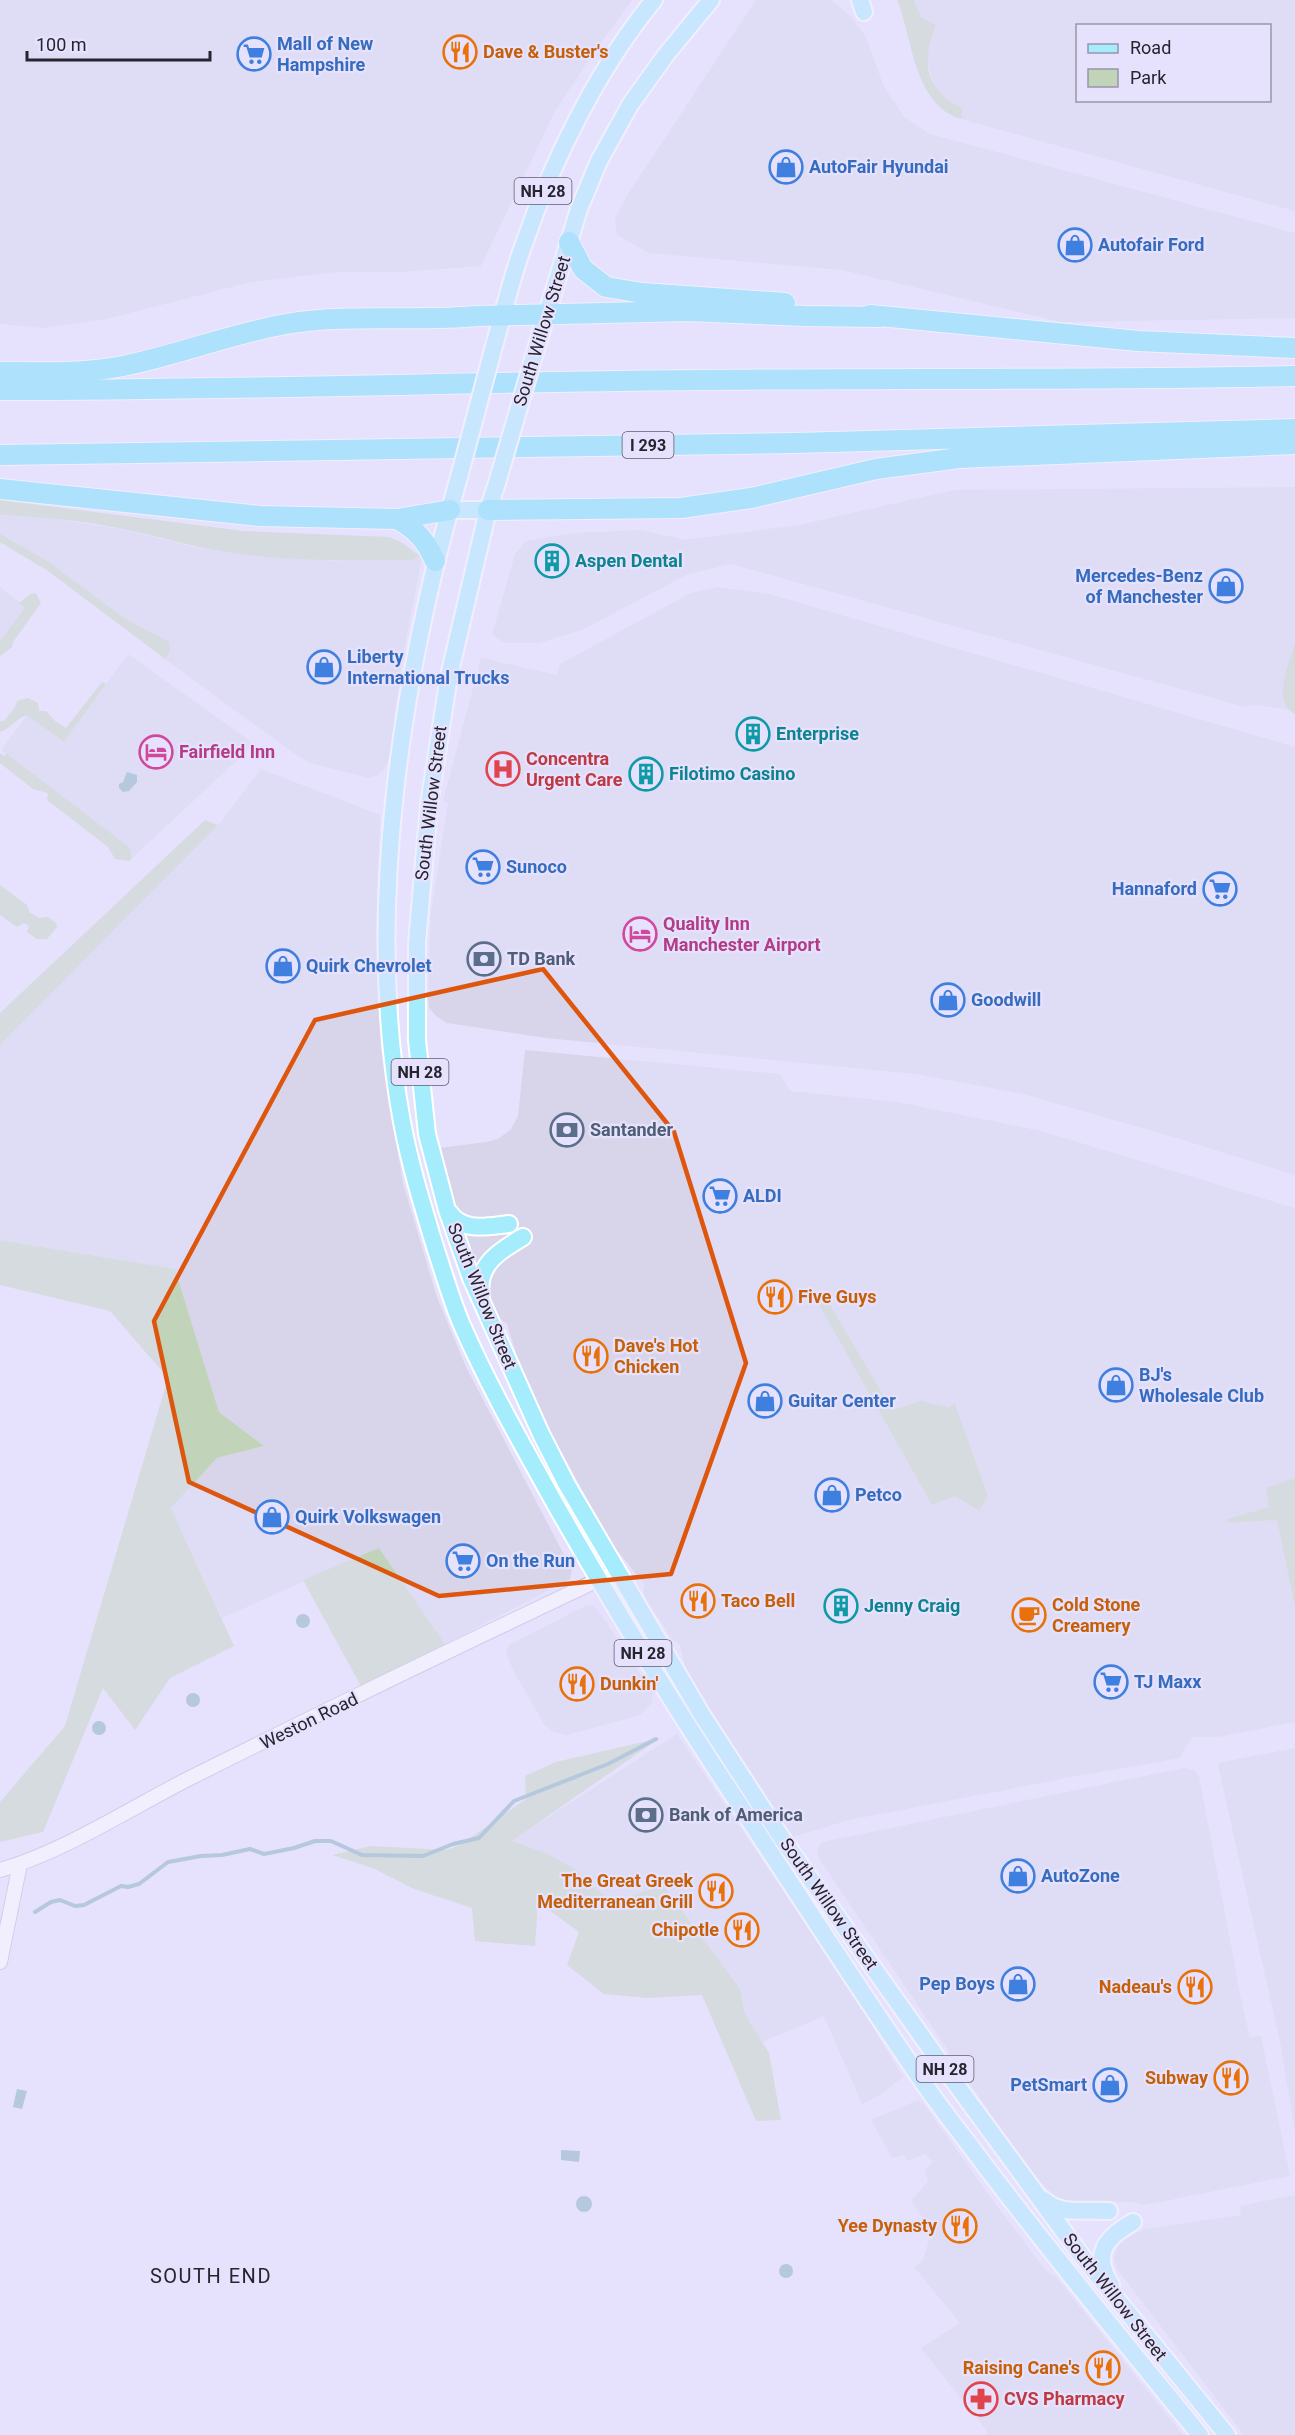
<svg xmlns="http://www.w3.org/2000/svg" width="1295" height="2435" font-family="Roboto,sans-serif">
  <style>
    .commercial { fill: #d8d5eb; fill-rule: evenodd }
    .green { fill: #c1d3b8 }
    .water { fill: #7ba8b7 }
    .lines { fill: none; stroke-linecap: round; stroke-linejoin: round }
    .stream { stroke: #7ba8b7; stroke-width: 4 }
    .tertiary-casing { stroke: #b9b4cf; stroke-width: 16 }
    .primary-casing { stroke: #fff; stroke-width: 20 }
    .motorway-casing { stroke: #fff; stroke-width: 22 }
    .tertiary { stroke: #fff; stroke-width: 14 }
    .primary { stroke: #a5ecfc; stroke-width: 16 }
    .motorway { stroke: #69dffa; stroke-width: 20 }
    .primary-bridge-casing { stroke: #fff; stroke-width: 20; stroke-linecap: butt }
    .primary-bridge { stroke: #a5ecfc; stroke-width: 16 }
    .marked { fill: none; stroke: #de560e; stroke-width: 4.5; stroke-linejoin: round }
    .labels { text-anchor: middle; stroke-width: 4.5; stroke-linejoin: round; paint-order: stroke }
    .shield { fill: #e6e2fd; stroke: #605d6c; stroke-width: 1.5 }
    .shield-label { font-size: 16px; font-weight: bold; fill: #26242e }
    .shop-label { font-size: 18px; font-weight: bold; fill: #366cbe; stroke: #e6e2fd; text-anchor: start }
    .food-label { font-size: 18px; font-weight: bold; fill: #c56008; stroke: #e6e2fd; text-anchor: start }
    .street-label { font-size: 18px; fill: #26242e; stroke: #e6e2fd }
    .culture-label { font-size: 18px; font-weight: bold; fill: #0d838f; stroke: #e6e2fd; text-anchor: start }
    .hotel-label { font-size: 18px; font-weight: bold; fill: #b23c85; stroke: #e6e2fd; text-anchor: start }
    .health-label { font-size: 18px; font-weight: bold; fill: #be3a42; stroke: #e6e2fd; text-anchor: start }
    .service-label { font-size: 18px; font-weight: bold; fill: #4e5e75; stroke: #e6e2fd; text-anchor: start }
    .neighbourhood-label { font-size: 20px; letter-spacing: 1.5px; fill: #26242e; stroke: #e6e2fd }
  </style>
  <rect width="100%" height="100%" fill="#e6e2fd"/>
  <!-- commercial -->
  <path class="commercial" d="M0,0h632l-40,55 -37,56 -74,155 -81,6h-62l-87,10 -145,37 -62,9 -44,-4z
    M756,0h74l5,3 16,14 15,20 18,50 20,30 26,17 365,99v85l-234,4 -219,-52 -193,-17 -32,-18 -2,-17 11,-21z
    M914,0h381v211l-334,-92 2,-11 -15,-6 -14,-16 -7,-26 9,-35 -15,-8zM1078,26h192v74h-192z
    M1295,487v226l-5,-3 -37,-5 -8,2 -514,-143 -43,10 -106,56 -43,13h-34l-13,-8 23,-81 11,-13 48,-8 67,-3 44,10 114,-15 155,-35z
    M0,515l41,2 80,12 68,17 49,8 98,7 76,-1 8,-4 1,6 -20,105 -11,89 -5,12 -7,7 -9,3 -59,-15 -18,-11 -127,-93 5,-8 -1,-9 -45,-24 -78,-58 -46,-26z
    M0,587l26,21 -26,33z
    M718,587l51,7 526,153v428l-125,-39 -147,-42 -107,-20 -370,-36 -99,-15 -10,-6 -8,-9 -1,-11 3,-85 17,-109 -5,-2 38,-143 76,17 3,-11 131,-71z
    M128,654l122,87v4l-4,7 -114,106 -3,-11 -128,-97 26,-35 37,27z
    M261,769l119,46 -4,114 5,119 22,135 34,114 29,70 106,203 -2,9 -125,65 -66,-96 -157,70 -51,-110 46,-50 47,-12 -45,-34 -44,-143 -175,-29v-195l220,-222z
    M525,1050l255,24 10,17 107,11 144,29 254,77v270l-29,10 3,19 -42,12 2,4 48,-3 18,87v115l-77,15h-26l-12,21 -103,18 -228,44 -66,20 -90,-141 -13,-54 -7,-5 -29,-44v-12l-33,-41 -55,-101 -9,5 -6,-13 -34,-110 -23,-16 -53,-159 55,-7 12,-3 13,-10 7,-13zM826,1299l66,111 28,-9 30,6 3,-5 26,109 -24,-15 -23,9 -114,-202z
    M587,1605h6l5,5 55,83 -2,11 -11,11 -73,20 -14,-3 -9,-8 -32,-56 -6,-15 3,-8z
    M677,1734l176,260 50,83 -22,17 -19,10 -38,-88 -62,26 -17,-28 -5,-25 -145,-101 -19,-18 -65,-29z
    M1295,1748v384l-14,-85 -63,-282 5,-3z
    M1184,1768l10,2 5,6 44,233 7,28 11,-1 29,140 -145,29 -10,-3h-75l-27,-27 -35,-50 -179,-267 -2,-9 5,-7z
    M918,2100l7,6 63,88 58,77 9,5 128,159h-196v-4l-66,-83 39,-25 -46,-56 9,-7 9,-30 -21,-29 17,-20 -3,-11 8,-8 -8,-8 -17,7 -4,-6 -12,3 -21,-38z
    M1295,2195v240h-51l-127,-166 -3,-11 5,-16 26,-13 96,-14 -1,-9z"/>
  <!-- green -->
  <path class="green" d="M897,0h17l7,17 15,8c-3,10 -7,22 -8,32 -3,24 15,43 35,51l-2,11c-48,-15 -48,-81 -64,-119z
    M0,500l244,31 145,6 12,5 19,14 -8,4c-58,1 -116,1 -173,-6 -40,-5 -78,-17 -116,-25 -41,-9 -82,-12 -123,-14z
    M0,534l46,26 78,58 45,24 1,9 -5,8 -117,-88 -48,-29z
    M36,593l5,10 -28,39 -1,5 -12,9v-15l25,-33 -6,-5 11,-9z
    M1295,643v71c-24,-13 -6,-50 0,-71z
    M102,682l4,2 -42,58 -37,-27c-11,3 -16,14 -27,17v-11h4l11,-14 2,-6 11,-3 10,5 1,8h7l9,10 11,7z
    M0,753l4,3 3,-2 122,93 3,11 -3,3 -14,-2 -7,-12 -61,-47 1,-7 -15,-4 -33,-26z
    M205,820l13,5 -218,220v-32z
    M0,885l27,20 2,7 10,6 9,-1 8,6 1,4 -10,12h-10l-10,-7 2,-6 -5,-3 -7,4 -17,-12z
    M0,1240l175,29 44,143 45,34 -47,12 -46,50 63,138 -64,32 -35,52 -32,-42 -60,144 -43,10v-40l65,-76 103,-348 -58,-67 -110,-26z
    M826,1298l66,112 28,-9 29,6 5,-5 34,94 -9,15 -24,-15 -23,9 -114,-202z
    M1295,1478v129l-18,-87 -49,3 -1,-4 42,-12 -3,-19z
    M379,1548l66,96 -83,44 -59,-108z
    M660,1738l-148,103 38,14 26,15 19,18 20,14 48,-17 77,104 5,25 24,39 12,67 -25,1 -54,-126 -55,3 -43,-4 -37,-29 12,-33 -41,-30 -3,44 -60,-5 -3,-33 -58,-19 -41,-21 -41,-13 39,-9 75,4 14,-5 66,-46 -1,-23 31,-14z"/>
  <!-- water -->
  <path class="water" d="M127,772l10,3v7l-8,9 -6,1 -4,-4v-4l4,-2z
    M296 1621a7 7 0 1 1 14 0a7 7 0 1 1-14 0Z
    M186 1700a7 7 0 1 1 14 0a7 7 0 1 1-14 0Z
    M92 1728a7 7 0 1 1 14 0a7 7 0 1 1-14 0Z
    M17,2089l10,2 -5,18 -9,-2z
    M561,2150l19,1 -1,11 -18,-2z
    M576 2204a8 8 0 1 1 16 0a8 8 0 1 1-16 0Z
    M779 2271a7 7 0 1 1 14 0a7 7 0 1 1-14 0Z"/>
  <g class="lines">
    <!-- stream -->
    <path class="stream" d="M35,1912l16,-10 9,-2 15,6 9,-1 37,-19 7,1 11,-3 29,-22 33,-6 21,-1 28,-6 14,5 30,-6 21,-7h16l31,14 61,1 30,-12 26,-6 35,-37 94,-37 48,-25"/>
    <defs>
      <path id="tertiary" d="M0,1870c63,-18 129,-61 188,-91 142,-71 285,-140 429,-208
        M0,1962l20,-98"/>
      <path id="primary" d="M860,0l4,12
        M494,346c10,-35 18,-71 31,-105 28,-82 74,-174 129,-241
        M536,349l43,-140 20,-48 31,-56 35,-49 46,-56
        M459,477c-58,200 -95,438 -57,645 8,43 21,85 34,128 8,24 15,49 25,73 28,64 63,125 97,186 53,93 108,184 167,274 65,98 128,198 195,295 21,31 44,59 66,89 69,91 141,179 214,268
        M497,483l-9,27 -39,166 -20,129 -12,138v97l10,94 20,76 24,68 70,156 26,51 135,230 81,125 164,232 134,183 146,180
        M450,510h38
        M449,1212c14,21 39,14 60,12
        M481,1296c-5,-31 18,-45 42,-59
        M1044,2200c17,16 43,9 65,11
        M1111,2285c-19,-31 -6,-47 22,-63"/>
      <path id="motorway" d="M569,242l14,27 23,18 36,6 143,10
        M870,315l268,26 157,7
        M0,372c41,0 82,2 123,-6 55,-11 107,-32 163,-42 62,-11 127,-2 191,-8l212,-5 116,5 77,1
        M0,390c206,0 412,-6 618,-9 226,-4 451,0 677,-5
        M0,455l796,-12 499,-14
        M0,489l260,27 137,3 53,-9
        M488,510l193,-2 70,-10 125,-29 83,-11 336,-14
        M397,519c20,11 29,22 38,42"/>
    </defs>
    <!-- tertiary casing -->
    <use href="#tertiary" class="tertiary-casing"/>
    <!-- primary casing -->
    <use href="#primary" class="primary-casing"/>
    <!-- motorway casing -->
    <use href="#motorway" class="motorway-casing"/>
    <!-- tertiary -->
    <use href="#tertiary" class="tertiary"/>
    <!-- primary -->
    <use href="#primary" class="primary"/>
    <!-- motorway -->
    <use href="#motorway" class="motorway"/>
    <defs>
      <path id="primary-bridge" d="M459,477l35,-131
        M497,483l39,-134"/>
    </defs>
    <!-- primary-bridge casing -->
    <use href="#primary-bridge" class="primary-bridge-casing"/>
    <!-- primary-bridge -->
    <use href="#primary-bridge" class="primary-bridge"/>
  </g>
  <!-- marked area -->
  <path d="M0 0H1295V2435H0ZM543,969l131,163 72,231 -75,211 -232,22 -250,-114 -35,-161 161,-301z" fill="#e6e2fd" fill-opacity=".55" fill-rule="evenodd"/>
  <path class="marked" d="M543,969l131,163 72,231 -75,211 -232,22 -250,-114 -35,-161 161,-301z"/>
  <!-- icons -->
  <defs>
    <symbol id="restaurant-ring" viewBox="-11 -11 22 22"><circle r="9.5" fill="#e6e2fd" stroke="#e8710a" stroke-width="1.5"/><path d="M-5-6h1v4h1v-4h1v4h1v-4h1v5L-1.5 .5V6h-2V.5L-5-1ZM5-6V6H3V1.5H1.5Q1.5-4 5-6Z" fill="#e8710a"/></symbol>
    <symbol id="supermarket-ring" viewBox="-11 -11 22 22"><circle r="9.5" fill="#e6e2fd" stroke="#3f7fe0" stroke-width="1.5"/><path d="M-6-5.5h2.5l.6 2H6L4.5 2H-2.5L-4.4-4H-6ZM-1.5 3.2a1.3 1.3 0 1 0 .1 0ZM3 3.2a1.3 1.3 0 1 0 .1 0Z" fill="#3f7fe0"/></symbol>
    <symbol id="shop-ring" viewBox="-11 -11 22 22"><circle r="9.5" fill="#e6e2fd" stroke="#3f7fe0" stroke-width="1.5"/><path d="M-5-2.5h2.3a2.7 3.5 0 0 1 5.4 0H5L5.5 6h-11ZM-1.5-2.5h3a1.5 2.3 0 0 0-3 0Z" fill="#3f7fe0"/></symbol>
    <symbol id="building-ring" viewBox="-11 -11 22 22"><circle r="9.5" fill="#e6e2fd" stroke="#0f9aa8" stroke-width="1.5"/><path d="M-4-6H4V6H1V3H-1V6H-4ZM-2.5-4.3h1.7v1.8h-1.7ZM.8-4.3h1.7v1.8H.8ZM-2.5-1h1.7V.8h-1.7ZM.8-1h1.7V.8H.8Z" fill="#0f9aa8"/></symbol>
    <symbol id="hotel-ring" viewBox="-11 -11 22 22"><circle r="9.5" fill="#e6e2fd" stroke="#d1479c" stroke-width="1.5"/><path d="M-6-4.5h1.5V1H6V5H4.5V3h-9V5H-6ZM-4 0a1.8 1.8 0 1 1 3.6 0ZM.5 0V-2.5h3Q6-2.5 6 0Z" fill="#d1479c"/></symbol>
    <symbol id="hospital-ring" viewBox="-11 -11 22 22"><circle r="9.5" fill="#e6e2fd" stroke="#e0444e" stroke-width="1.5"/><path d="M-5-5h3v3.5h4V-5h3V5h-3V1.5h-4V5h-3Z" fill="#e0444e"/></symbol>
    <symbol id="bank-ring" viewBox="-11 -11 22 22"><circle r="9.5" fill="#e6e2fd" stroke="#5c6f8a" stroke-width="1.5"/><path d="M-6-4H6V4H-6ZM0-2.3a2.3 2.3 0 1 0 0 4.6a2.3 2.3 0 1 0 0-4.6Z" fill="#5c6f8a"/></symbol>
    <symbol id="cafe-ring" viewBox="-11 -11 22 22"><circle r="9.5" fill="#e6e2fd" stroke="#e8710a" stroke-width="1.5"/><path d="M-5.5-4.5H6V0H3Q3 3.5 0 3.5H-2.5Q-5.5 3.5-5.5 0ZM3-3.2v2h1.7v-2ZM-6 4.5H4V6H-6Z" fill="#e8710a"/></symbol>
    <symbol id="pharmacy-ring" viewBox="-11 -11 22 22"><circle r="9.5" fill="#e6e2fd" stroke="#e0444e" stroke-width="1.5"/><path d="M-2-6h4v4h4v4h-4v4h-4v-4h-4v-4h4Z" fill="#e0444e"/></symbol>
  </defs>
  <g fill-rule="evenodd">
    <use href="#restaurant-ring" x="441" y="33" width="38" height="38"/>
    <use href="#supermarket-ring" x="235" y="35" width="38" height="38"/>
    <use href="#shop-ring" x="767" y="148" width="38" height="38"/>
    <use href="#shop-ring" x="1056" y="226" width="38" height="38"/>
    <use href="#building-ring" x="533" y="542" width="38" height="38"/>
    <use href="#shop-ring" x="1207" y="567" width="38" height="38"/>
    <use href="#shop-ring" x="305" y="648" width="38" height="38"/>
    <use href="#building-ring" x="734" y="715" width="38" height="38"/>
    <use href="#hotel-ring" x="137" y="733" width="38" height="38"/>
    <use href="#hospital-ring" x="484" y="750" width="38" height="38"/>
    <use href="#building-ring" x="627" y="755" width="38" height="38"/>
    <use href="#supermarket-ring" x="464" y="848" width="38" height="38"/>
    <use href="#supermarket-ring" x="1201" y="870" width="38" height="38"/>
    <use href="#hotel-ring" x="621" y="915" width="38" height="38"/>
    <use href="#bank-ring" x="465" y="940" width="38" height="38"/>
    <use href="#shop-ring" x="264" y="947" width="38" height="38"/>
    <use href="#shop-ring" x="929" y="981" width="38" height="38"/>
    <use href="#bank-ring" x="548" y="1111" width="38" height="38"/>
    <use href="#supermarket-ring" x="701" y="1177" width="38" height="38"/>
    <use href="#restaurant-ring" x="756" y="1278" width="38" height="38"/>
    <use href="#restaurant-ring" x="572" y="1337" width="38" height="38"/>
    <use href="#shop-ring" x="1097" y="1366" width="38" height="38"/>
    <use href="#shop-ring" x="746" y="1382" width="38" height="38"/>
    <use href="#shop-ring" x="813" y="1476" width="38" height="38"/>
    <use href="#shop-ring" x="253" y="1498" width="38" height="38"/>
    <use href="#supermarket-ring" x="444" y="1542" width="38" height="38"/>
    <use href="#restaurant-ring" x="679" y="1582" width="38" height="38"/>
    <use href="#building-ring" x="822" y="1587" width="38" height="38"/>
    <use href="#cafe-ring" x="1010" y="1596" width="38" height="38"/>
    <use href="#supermarket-ring" x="1092" y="1663" width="38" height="38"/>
    <use href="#restaurant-ring" x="558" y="1665" width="38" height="38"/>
    <use href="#bank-ring" x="627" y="1796" width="38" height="38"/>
    <use href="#shop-ring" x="999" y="1857" width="38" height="38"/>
    <use href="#restaurant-ring" x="697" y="1872" width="38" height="38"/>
    <use href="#restaurant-ring" x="723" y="1911" width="38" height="38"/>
    <use href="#shop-ring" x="999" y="1965" width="38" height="38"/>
    <use href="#restaurant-ring" x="1176" y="1968" width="38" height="38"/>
    <use href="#restaurant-ring" x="1212" y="2059" width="38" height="38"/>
    <use href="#shop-ring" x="1091" y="2066" width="38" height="38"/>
    <use href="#restaurant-ring" x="941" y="2207" width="38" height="38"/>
    <use href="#restaurant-ring" x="1084" y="2349" width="38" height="38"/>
    <use href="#pharmacy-ring" x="962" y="2380" width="38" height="38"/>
  </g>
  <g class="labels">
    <!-- shield labels -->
    <g class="shield">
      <rect x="514.5" y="178" width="57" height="26" rx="4.5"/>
      <rect x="622.5" y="432" width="51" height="26" rx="4.5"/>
      <rect x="391.5" y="1059" width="57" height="26" rx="4.5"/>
      <rect x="614.5" y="1640" width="57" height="26" rx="4.5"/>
      <rect x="916.5" y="2056" width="57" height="26" rx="4.5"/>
    </g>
    <g class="shield-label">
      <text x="543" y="197">NH 28</text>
      <text x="648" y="451">I 293</text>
      <text x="420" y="1078">NH 28</text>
      <text x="643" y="1659">NH 28</text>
      <text x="945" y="2075">NH 28</text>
    </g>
    <!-- shop labels -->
    <g class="shop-label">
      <text x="277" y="50">Mall of New<tspan x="277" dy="21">Hampshire</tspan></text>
      <text x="809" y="173">AutoFair Hyundai</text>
      <text x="1098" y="251">Autofair Ford</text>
      <text x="1203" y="582" text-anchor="end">Mercedes-Benz<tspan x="1203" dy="21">of Manchester</tspan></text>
      <text x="347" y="663">Liberty<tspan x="347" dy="21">International Trucks</tspan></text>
      <text x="506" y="873">Sunoco</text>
      <text x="1197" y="895" text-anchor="end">Hannaford</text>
      <text x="306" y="972">Quirk Chevrolet</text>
      <text x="971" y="1006">Goodwill</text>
      <text x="743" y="1202">ALDI</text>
      <text x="1139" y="1381">BJ's<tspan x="1139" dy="21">Wholesale Club</tspan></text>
      <text x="788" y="1407">Guitar Center</text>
      <text x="855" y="1501">Petco</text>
      <text x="295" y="1523">Quirk Volkswagen</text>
      <text x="486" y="1567">On the Run</text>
      <text x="1134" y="1688">TJ Maxx</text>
      <text x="1041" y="1882">AutoZone</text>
      <text x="995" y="1990" text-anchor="end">Pep Boys</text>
      <text x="1087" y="2091" text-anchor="end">PetSmart</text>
    </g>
    <!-- food labels -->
    <g class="food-label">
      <text x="483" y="58">Dave &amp; Buster's</text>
      <text x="798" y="1303">Five Guys</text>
      <text x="614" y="1352">Dave's Hot<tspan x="614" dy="21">Chicken</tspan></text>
      <text x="721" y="1607">Taco Bell</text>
      <text x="1052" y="1611">Cold Stone<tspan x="1052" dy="21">Creamery</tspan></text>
      <text x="600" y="1690">Dunkin'</text>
      <text x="693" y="1887" text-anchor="end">The Great Greek<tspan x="693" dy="21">Mediterranean Grill</tspan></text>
      <text x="719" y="1936" text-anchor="end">Chipotle</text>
      <text x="1172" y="1993" text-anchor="end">Nadeau's</text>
      <text x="1208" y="2084" text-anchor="end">Subway</text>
      <text x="937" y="2232" text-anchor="end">Yee Dynasty</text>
      <text x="1080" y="2374" text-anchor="end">Raising Cane's</text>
    </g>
    <!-- street labels -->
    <g class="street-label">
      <text transform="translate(542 331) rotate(-73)" y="6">South Willow Street</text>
      <text transform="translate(431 803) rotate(-83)" y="6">South Willow Street</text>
      <text transform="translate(482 1296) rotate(68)" y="6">South Willow Street</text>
      <text transform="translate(309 1721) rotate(-26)" y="6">Weston Road</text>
      <text transform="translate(829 1904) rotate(55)" y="6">South Willow Street</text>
      <text transform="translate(1115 2297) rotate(52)" y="6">South Willow Street</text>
    </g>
    <!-- culture labels -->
    <g class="culture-label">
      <text x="575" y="567">Aspen Dental</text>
      <text x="776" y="740">Enterprise</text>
      <text x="669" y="780">Filotimo Casino</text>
      <text x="864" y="1612">Jenny Craig</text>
    </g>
    <!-- hotel labels -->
    <g class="hotel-label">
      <text x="179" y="758">Fairfield Inn</text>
      <text x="663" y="930">Quality Inn<tspan x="663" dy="21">Manchester Airport</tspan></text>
    </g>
    <!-- health labels -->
    <g class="health-label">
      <text x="526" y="765">Concentra<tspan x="526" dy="21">Urgent Care</tspan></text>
      <text x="1004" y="2405">CVS Pharmacy</text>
    </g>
    <!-- service labels -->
    <g class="service-label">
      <text x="507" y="965">TD Bank</text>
      <text x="590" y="1136">Santander</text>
      <text x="669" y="1821">Bank of America</text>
    </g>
    <!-- neighbourhood labels -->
    <g class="neighbourhood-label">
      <text x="211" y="2283">SOUTH END</text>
    </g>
  </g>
  <!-- legend -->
  <rect x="1076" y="24" width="195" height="78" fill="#e6e2fd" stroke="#9996aa" stroke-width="1.5"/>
  <rect x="1088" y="44" width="30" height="9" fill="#a5ecfc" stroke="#9996aa" stroke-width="1.5"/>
  <text x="1130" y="54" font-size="18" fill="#26242e">Road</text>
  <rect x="1088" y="69" width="30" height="18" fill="#c1d3b8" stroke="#9996aa" stroke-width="1.5"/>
  <text x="1130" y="84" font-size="18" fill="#26242e">Park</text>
  <!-- scale -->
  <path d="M27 51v9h183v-9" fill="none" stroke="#26242e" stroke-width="3"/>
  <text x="36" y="51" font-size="18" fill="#26242e" stroke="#e6e2fd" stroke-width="4.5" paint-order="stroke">100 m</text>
</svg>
